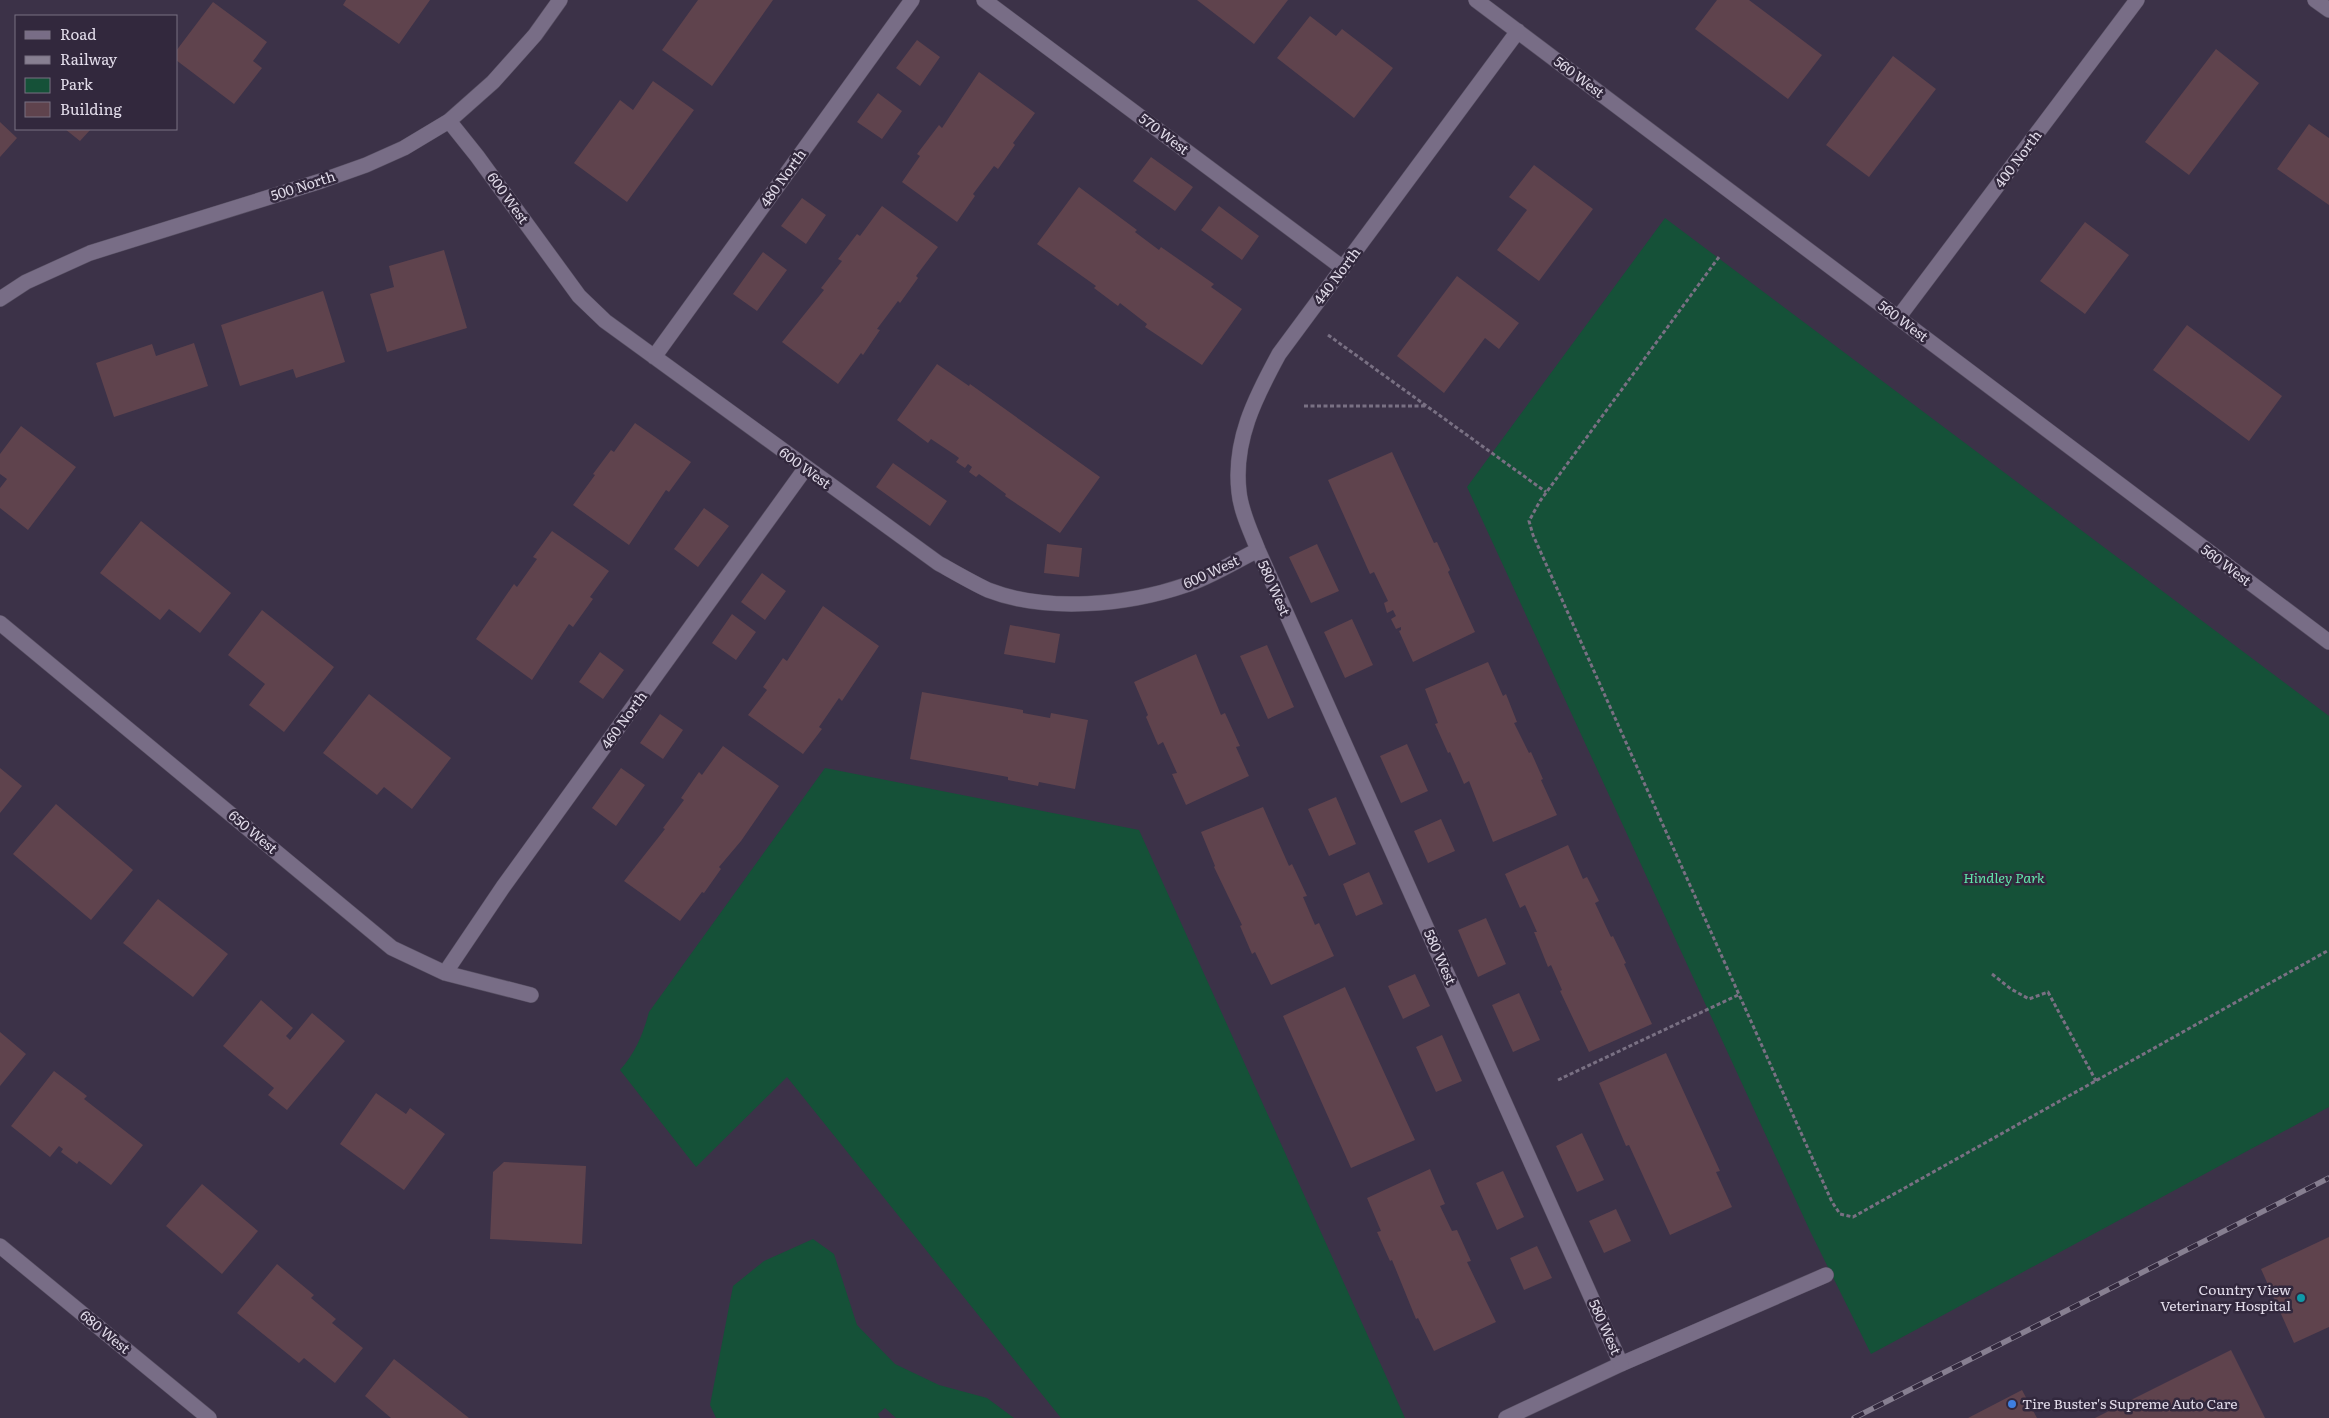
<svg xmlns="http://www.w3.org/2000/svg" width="2329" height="1418" font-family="Literata,serif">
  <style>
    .green { fill: #155138 }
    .building { fill: #5f434d }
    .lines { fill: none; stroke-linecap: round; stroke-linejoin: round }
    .service-casing { stroke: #585063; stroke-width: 16 }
    .minor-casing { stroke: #585063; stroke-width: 16 }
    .path { stroke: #797083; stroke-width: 3; stroke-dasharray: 4 2.5; stroke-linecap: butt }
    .service { stroke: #786d86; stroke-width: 15 }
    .minor { stroke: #786d86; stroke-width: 15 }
    .rail-casing { stroke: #877f91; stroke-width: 5.5 }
    .rail { stroke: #32283d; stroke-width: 4; stroke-dasharray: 11; stroke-linecap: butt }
    .culture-dot { fill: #0f9aa8; stroke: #32283d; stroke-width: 2 }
    .shop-dot { fill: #3f7fe0; stroke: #32283d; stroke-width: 2 }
    .labels { text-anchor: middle; stroke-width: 5; stroke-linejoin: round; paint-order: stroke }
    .street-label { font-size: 14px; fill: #e2dcea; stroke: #32283d }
    .park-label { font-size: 14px; font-style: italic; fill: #62e6ab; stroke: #32283d }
    .poi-label { font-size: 14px; fill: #e2dcea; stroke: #32283d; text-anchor: end }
  </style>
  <rect width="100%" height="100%" fill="#3c3248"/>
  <!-- green -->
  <path class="green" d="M1665,218l664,498v391l-458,247 -61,-123 -343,-744z
    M825,768l314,62 266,588h-344l-274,-341 -91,90 -76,-97c16,-18 23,-36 29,-58z
    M813,1239l21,15 23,71 38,39 44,21 48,13 27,20h-118l-11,-10 -7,6 2,4h-164l-6,-13 23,-119 31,-25z"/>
  <!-- building -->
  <path class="building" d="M346,0h84l-31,44 -56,-39z
    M698,0h75l-61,86 -50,-36z
    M1197,0h91l-34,44z
    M1717,0h32l73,55 -34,44 -93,-70z
    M213,2l54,40 -14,19 9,7 -28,36 -58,-44v-9z
    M1310,16l26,20 6,-7 51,39 -39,50 -77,-60z
    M917,40l23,17 -20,29 -24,-18z
    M2216,49l43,34 -70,92 -44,-33z
    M1893,56l43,33 -67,88 -43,-32z
    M979,72l56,41 -22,30 2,2 -17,24 -4,-3 -21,28 2,2 -18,26 -55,-40 18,-26 -3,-2 22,-29 3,3z
    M653,81l41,29 -67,92 -53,-39 46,-63 13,10z
    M878,93l24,18 -20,28 -25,-17z
    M0,122l17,16 -17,19z
    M2309,124l20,14v67l-52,-36z
    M65,129h26l-11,12z
    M1151,157l42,30 -18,24 -42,-30z
    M1534,165l59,44 -54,72 -42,-31 30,-40 -18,-13z
    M1079,187l58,43 -2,2 24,18 2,-3 53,37 -3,3 31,22 -40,56 -57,-38 2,-3 -27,-21 -2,3 -24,-18 2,-2 -59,-42z
    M802,198l24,17 -20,29 -25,-18z
    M882,206l56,41 -22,29 2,2 -18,25 -2,-2 -21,28 3,1 -17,25 -2,-2 -23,31 -56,-42 42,-52 -3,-2 21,-27 -4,-2 19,-25 3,2z
    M1219,206l40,30 -17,24 -41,-30z
    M2085,222l44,33 -44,59 -45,-33z
    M444,250l23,78 -80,24 -17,-58 24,-7 -5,-21z
    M763,252l24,18 -30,41 -24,-17z
    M1457,276l62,47 -20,26 -14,-11 -41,55 -47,-37z
    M323,291l22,71 -49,16 -3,-9 -53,17 -19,-61z
    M2187,325l95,71 -33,45 -96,-71z
    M194,343l14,43 -94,31 -18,-54 56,-19 4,12z
    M937,364l32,22 1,-2 130,93 -40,56 -55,-37 1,-2 -27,-20 -3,3 -7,-5 3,-5 -4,-3 -3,4 -9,-6 3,-4 -4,-3 -24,-16 -3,4 -31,-23z
    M635,423l56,39 -22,30 -3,-2 -37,55 -56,-40 22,-30 -2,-1 18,-24 3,2z
    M21,426l55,41 -48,63 -28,-22v-20l7,-9 -7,-5v-20z
    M1392,452l42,91 3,-1 13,28 -2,2 27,60 -62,30 -14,-31 2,-1v-3l-5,2 -5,-10 5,-3 -3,-6 -6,3 -3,-10 4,-2 -14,-29 -4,2 -42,-94z
    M893,463l54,38 -17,25 -54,-39z
    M704,508l25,18 -31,41 -24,-18z
    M141,521l90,72 -31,40 -31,-24 -9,11 -60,-47z
    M552,531l57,40 -19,26 3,2 -20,28 -4,-3 -37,56 -56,-41 38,-55 3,3 20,-28 -4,-2z
    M1047,544l35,4 -3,29 -35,-4z
    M1317,544l22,47 -28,12 -22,-46z
    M762,573l24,18 -21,29 -24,-18z
    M823,606l56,40 -37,55 -3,-3 -20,29 3,2 -19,25 -55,-39 19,-25 -4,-3 20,-29 4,3z
    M262,610l72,57 -50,65 -35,-27 16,-21 -37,-29z
    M732,614l24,18 -20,28 -24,-17z
    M1352,619l21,46 -28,13 -21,-46z
    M1010,625l50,9 -5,29 -51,-9z
    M1267,645l27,62 -26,12 -28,-63z
    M600,652l24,18 -21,29 -24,-17z
    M1196,654l25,61 4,-2 15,33 -4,1 13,29 -63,29 -14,-31 5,-1 -14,-31 -5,3 -12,-28 2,-2 -14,-33z
    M1488,662l15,34 3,-2 11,28 -3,1 15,30 2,-1 12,27 -2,1 16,35 -64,27 -24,-61 -5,3 -14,-32 -2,1 -13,-29 3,-1 -13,-34z
    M922,692l101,18v3l27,5 1,-5 37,7 -13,69 -36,-7 -1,4 -30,-6v-3l-98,-18z
    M369,694l82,64 -39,51 -28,-22 -7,8 -54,-42z
    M660,714l23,16 -20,29 -23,-16z
    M1407,744l21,47 -27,12 -21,-47z
    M723,746l56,40 -38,55 -22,26 2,2 -17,24 -2,-1 -22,29 -56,-40 41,-52 -2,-1 21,-28 -3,-2 18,-26 3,3z
    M0,768l22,18 -22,27z
    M621,768l24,17 -29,41 -24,-18z
    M1336,797l20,47 -27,12 -21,-47z
    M56,804l77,66 -42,50 -78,-66z
    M1263,807l26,59 3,-2 15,32 -4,1 12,28 4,-2 15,33 -63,29 -16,-33 -3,2 -12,-28 2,-1 -28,-58 1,-1 -14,-34z
    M1441,819l14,32 -27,12 -14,-32z
    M1568,845l15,34 4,-2 12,24 -4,2 16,34 2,-1 13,27 -2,1 28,60 -63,28 -29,-61 2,-1 -11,-25 -3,2 -14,-35h3l-12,-27 -5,3 -15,-34z
    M1369,872l14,32 -27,12 -13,-32z
    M158,899l70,55 -35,43 -70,-54z
    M1486,918l20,46 -28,13 -20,-47z
    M1415,974l15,32 -27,13 -15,-33z
    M1345,987l70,153 -64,28 -68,-152z
    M1519,993l21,47 -27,12 -21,-47z
    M261,1000l32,28 -7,8 4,4 22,-27 33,28 -58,69 -19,-15 6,-7 -51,-42z
    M0,1032l26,22 -26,32z
    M1442,1035l20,46 -26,11 -20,-45z
    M1666,1053l54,118 -4,1 16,35 -62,28 -41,-90 -3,1 -27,-63z
    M54,1071l33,25 -3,3 59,46 -32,40 -32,-24 -2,3 -16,-12 2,-3 -4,-3 -9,11 -39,-31z
    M376,1093l30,21 4,-6 35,26 -41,56 -64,-46z
    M1582,1133l22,47 -27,12 -21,-46z
    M504,1162l82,4 -4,78 -92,-5 3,-67z
    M1430,1169l15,35 -5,2 12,25 5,-1 14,31 -4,1 29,60 -62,29 -16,-33 -2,1 -24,-59 -2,1 -13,-29 4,-1 -14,-33z
    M1503,1171l21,46 -27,13 -21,-47z
    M202,1184l56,47 -36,43 -56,-48z
    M1616,1209l15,32 -27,12 -15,-32z
    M2329,1237v90l-35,16 -33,-74z
    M1537,1246l15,32 -28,12 -14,-32z
    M277,1264l37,31 -3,3 25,21 -4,4 31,25 -28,35 -31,-25 -5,5 -62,-50z
    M2231,1350l34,68h-170z
    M394,1359l75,59h-78l-26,-22z
    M2022,1390l15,28h-69z"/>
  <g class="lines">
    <defs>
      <path id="service" d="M1506,1418l115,-54 205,-89"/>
      <path id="minor" d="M984,0l359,268
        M1476,0l853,642
        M2315,0l14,10
        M1518,31l-239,323c-24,44 -46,87 -40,138 2,20 12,40 19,58l363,814
        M449,121l28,35 102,140 26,25 333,242c16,9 33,19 50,27 59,23 140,15 198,-5 24,-8 48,-23 72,-35
        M0,299l26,-17 64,-29 231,-72 45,-16 38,-17 45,-27 44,-39 42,-47 25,-35
        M1898,318l239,-318
        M654,357l258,-357
        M0,623l392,325 53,25 86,22
        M445,973l58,-86 302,-418
        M0,1246l209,172"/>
    </defs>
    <!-- service casing -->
    <use href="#service" class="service-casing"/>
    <!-- minor casing -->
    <use href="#minor" class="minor-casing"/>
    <!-- path -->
    <path class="path" d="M1719,257l-179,244 -11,20 4,14 299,667 8,12 13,3 476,-267
      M1328,335l218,157
      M1304,406h123
      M1992,974l19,15 18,10 19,-7 48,89
      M1558,1080l180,-85"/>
    <!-- service -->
    <use href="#service" class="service"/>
    <!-- minor -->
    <use href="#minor" class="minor"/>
    <defs>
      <path id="rail" d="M1854,1418l475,-240"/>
    </defs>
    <!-- rail casing -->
    <use href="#rail" class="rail-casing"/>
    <!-- rail -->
    <use href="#rail" class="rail"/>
  </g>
  <!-- markers -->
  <circle class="culture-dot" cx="2301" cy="1298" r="5"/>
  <circle class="shop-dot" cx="2012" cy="1404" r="5"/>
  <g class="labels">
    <!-- street labels -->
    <g class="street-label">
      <text transform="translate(1579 77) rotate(37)" y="5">560 West</text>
      <text transform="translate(1164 134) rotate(37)" y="5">570 West</text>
      <text transform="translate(2018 159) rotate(-53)" y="5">400 North</text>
      <text transform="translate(783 178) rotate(-54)" y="5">480 North</text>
      <text transform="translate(303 186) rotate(-18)" y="5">500 North</text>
      <text transform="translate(508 198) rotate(54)" y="5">600 West</text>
      <text transform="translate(1337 276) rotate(-53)" y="5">440 North</text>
      <text transform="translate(1903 321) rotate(37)" y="5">560 West</text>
      <text transform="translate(805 468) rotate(36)" y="5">600 West</text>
      <text transform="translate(2226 565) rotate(37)" y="5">560 West</text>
      <text transform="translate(1211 572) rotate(-25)" y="5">600 West</text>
      <text transform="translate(1274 588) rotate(66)" y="5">580 West</text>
      <text transform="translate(624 720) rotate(-54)" y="5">460 North</text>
      <text transform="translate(253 832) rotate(40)" y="5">650 West</text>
      <text transform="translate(1440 957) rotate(66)" y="5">580 West</text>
      <text transform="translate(1605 1327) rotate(66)" y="5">580 West</text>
      <text transform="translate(105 1332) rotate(39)" y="5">680 West</text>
    </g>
    <!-- park labels -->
    <g class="park-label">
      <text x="2004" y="883">Hindley Park</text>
    </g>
    <!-- poi labels -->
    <g class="poi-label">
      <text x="2291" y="1295">Country View<tspan x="2291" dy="16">Veterinary Hospital</tspan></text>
      <text x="2022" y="1409" text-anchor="start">Tire Buster's Supreme Auto Care</text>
    </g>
  </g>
  <!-- legend -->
  <rect x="15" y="15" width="162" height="115" fill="#32283d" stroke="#787082"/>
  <rect x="25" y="31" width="25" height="8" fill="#786d86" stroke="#787082"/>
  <text x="60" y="40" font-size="15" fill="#e2dcea">Road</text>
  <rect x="25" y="56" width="25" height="8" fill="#877f91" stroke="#787082"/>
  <text x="60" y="65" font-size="15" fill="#e2dcea">Railway</text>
  <rect x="25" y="78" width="25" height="15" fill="#155138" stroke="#787082"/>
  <text x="60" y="90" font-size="15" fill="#e2dcea">Park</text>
  <rect x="25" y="102" width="25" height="15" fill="#5f434d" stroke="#787082"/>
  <text x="60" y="115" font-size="15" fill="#e2dcea">Building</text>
</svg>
